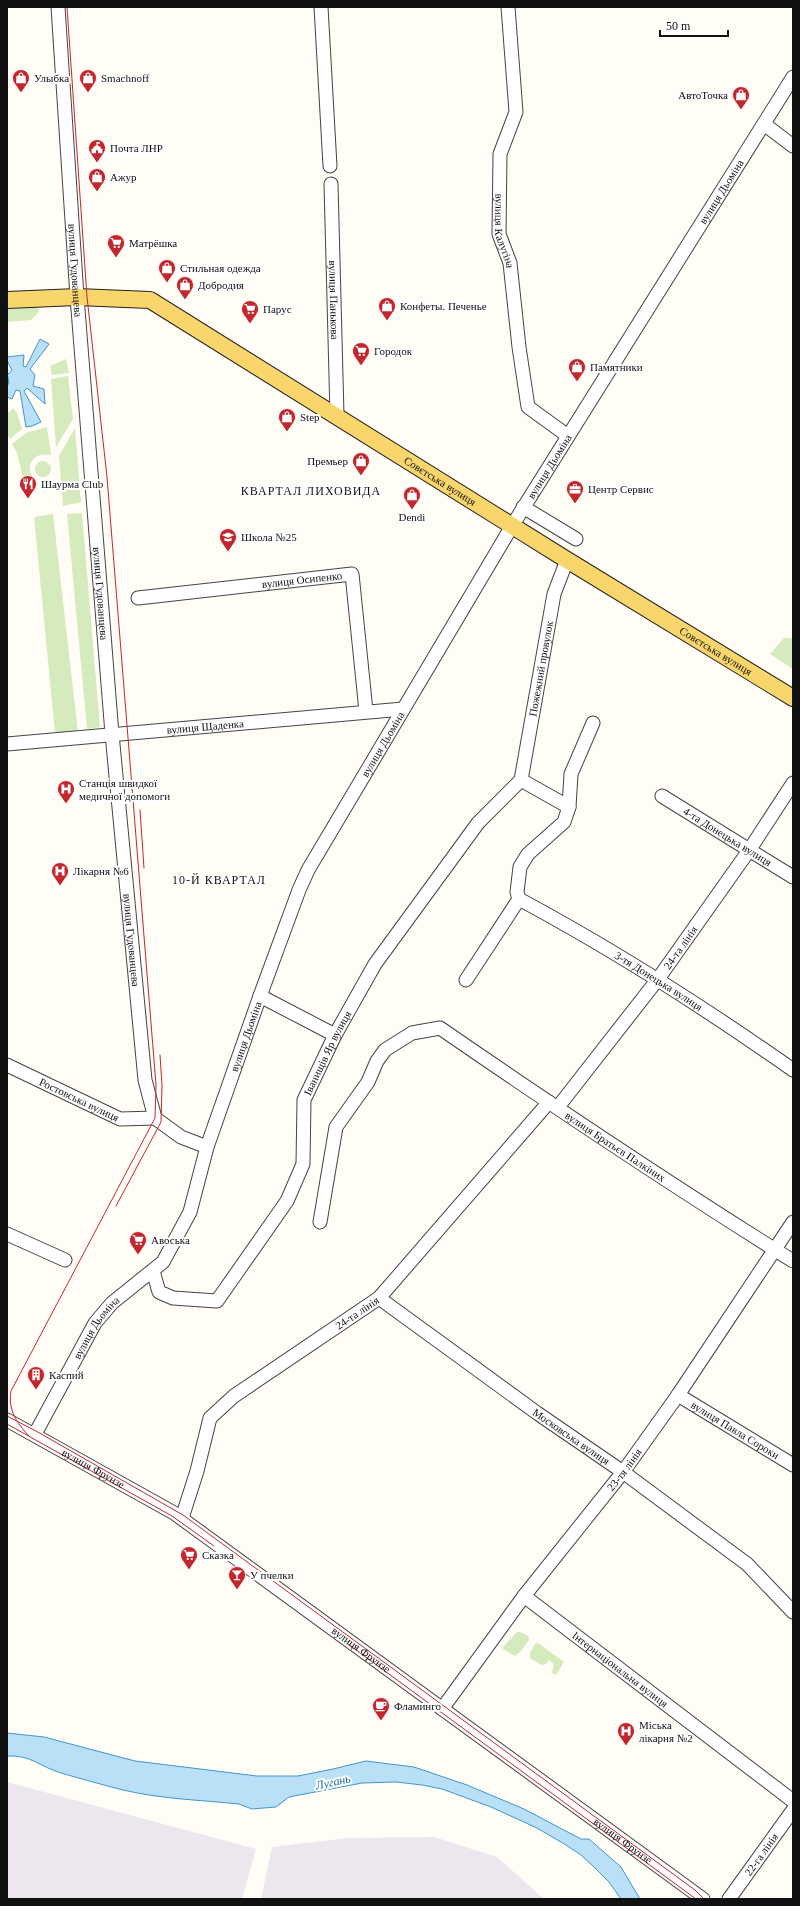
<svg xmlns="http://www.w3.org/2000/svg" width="800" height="1906" font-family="Georgia,serif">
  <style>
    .industrial { fill: #eee6ef }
    .green { fill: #d5ebbd }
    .water { fill: #b9e0f7; stroke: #3f96cf }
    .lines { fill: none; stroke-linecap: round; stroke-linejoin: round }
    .minor-casing { stroke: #444; stroke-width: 15 }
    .major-casing { stroke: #222; stroke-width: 18 }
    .minor { stroke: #fff; stroke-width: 13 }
    .major { stroke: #f9d66b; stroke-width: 16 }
    .tram { stroke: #c4262e; stroke-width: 1 }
    .labels { text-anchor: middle; stroke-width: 4; stroke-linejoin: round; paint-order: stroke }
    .poi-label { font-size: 11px; fill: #111; stroke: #fff; text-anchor: start }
    .street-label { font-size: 11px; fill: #111; stroke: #fff }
    .neighbourhood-label { font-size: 12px; letter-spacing: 1px; fill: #111; stroke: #fff }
    .water-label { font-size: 12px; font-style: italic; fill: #1768a6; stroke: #fff }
  </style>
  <rect width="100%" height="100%" fill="#fffdf5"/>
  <!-- industrial -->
  <path class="industrial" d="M7,1782l249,67 -14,50h-235z
    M434,1837l63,20 47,42h-283l11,-52 76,-9z"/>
  <!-- green -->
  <path class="green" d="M38,305l1,7 -8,8 -24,2v-13z
    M66,359l3,14 -17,2 -2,-9z
    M68,376l5,43 -17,28 -5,-68z
    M13,408l4,5 5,16 -12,10 -3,-5v-25l2,4z
    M47,427l4,28c-22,-4 -28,16 -12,30l-14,2 -8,-34 -5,-9 14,-11z
    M75,428l6,74 -18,4 -4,-50z
    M35 469a8 8 0 1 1 16 0a8 8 0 1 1-16 0Z
    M82,513l18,214 -13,2 -20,-215z
    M53,514l25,218 -23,1 -21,-216z
    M784,638h5l4,1v30l-23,-15z
    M517,1632h3l8,4 1,4 -9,12 -5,4 -12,-7v-2z
    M538,1643l26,19 -8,13 -4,-2 2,-9 -5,-4 -3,4 -5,1 -11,-7v-5l5,-9z"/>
  <!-- water -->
  <path class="water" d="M40,339l9,5 -19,25 5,6 -2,11 11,3 1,15 -18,-16 -3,3 17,31 -9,4 -6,1 -6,-36 -4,-1 -4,9 -5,-2v-13h2l-2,-12 2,2 3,-4 -5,-9v-4l17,-2 -1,11 3,1z
    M7,1733l37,4 91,24 122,15h41l35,-7 33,-8 48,6 53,18 57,24 57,30h8l32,28 19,32h-19l-12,-17 -14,-14 -14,-13 -15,-10 -29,-17 -46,-21 -49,-18 -20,-4 -26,-3 -34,1 -73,14 -13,10 -24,2 -13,-5c-39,-4 -78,-5 -116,-14 -20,-5 -41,-11 -62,-17 -23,-7 -29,-18 -54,-17z"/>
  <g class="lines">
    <defs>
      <g id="minor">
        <path id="s1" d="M58,7l19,290 35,437 33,346 10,38 26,19 26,10"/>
        <path d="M321,7l9,159"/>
        <path id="s2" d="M508,7l8,105 -16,42 -1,80 11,29 9,84 9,60 40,29"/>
        <path d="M764,124l29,22"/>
        <path id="s3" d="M331,184l6,231"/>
        <path d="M523,507l53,32"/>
        <path id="s4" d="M138,598l214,-24 14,137"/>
        <path id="s5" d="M7,744l396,-35"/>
        <path id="s6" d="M521,780l33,-186 13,-34"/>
        <path d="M521,780l48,27"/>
        <path id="s7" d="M662,796l131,81"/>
        <path id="s8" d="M519,899c95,51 186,109 274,171"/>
        <path d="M466,980l53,-81 -2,-7 3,-25 8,-13 36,-32 5,-15 2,-33 22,-51"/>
        <path d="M260,996l75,39"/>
        <path id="s9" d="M7,1065l113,54 35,-1"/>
        <path id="s10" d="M558,1107l100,-128 92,-130 43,-66"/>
        <path id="s11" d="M320,1222l16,-95 32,-45 9,-21 8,-11 27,-17 28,-5c116,80 233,158 353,233"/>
        <path d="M7,1234l58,26"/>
        <path id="s12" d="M153,1271l6,21 14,6 44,3 70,-100 16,-37 1,-64 31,-65 40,-71 103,-141 43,-43"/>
        <path id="s13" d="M379,1298l158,115 86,59 124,92 46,48"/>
        <path id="s14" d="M678,1395l115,70"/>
        <path id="s15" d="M7,1420l167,93 529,386"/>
        <path id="s16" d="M35,1434l60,-111 17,-20 51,-41 27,-50 17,-65 53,-151 39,-106 9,-20 204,-344 281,-449"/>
        <path id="s17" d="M182,1518l15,-47 13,-53 24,-22 145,-98 170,-196"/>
        <path id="s18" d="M524,1596l269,205"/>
        <path id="s19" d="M442,1709l82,-113 99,-124 55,-77 115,-173"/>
        <path id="s20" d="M729,1899l64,-89"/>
      </g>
      <g id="major">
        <path id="s21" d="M7,300l70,-3 73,3 417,260 226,138"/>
      </g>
    </defs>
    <!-- minor casing -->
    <use href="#minor" class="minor-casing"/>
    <!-- major casing -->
    <use href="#major" class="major-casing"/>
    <!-- minor -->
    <use href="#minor" class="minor"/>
    <!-- major -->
    <use href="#major" class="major"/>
    <!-- tram -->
    <path class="tram" d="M140,810l4,58
      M116,1206l45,-84 1,-37 -2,-30
      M7,1416l29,15 147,84 512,375 9,9
      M7,1424l165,92 42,30
      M29,1436c-13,-14 -21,-26 -18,-45l144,-273 1,-33 -49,-608 -20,-180 -20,-290
      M348,1644l348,255"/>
  </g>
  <!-- icons -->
  <defs>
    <symbol id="shop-pin" viewBox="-11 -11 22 30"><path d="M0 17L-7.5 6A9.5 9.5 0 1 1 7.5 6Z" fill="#c4262e" stroke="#fff"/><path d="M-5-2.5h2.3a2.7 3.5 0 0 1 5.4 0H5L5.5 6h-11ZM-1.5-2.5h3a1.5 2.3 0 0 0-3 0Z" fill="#fff"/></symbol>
    <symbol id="civic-pin" viewBox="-11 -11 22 30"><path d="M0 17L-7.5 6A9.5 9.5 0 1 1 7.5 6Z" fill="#c4262e" stroke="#fff"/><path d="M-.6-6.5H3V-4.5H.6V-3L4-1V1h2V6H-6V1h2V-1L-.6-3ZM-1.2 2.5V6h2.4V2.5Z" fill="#fff"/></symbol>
    <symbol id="supermarket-pin" viewBox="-11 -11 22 30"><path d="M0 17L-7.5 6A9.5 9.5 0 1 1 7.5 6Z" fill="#c4262e" stroke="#fff"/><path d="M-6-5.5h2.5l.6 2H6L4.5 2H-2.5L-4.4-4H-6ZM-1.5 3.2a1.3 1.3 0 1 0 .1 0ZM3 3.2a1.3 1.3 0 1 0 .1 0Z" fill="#fff"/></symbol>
    <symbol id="restaurant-pin" viewBox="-11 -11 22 30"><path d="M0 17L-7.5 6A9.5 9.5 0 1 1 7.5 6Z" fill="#c4262e" stroke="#fff"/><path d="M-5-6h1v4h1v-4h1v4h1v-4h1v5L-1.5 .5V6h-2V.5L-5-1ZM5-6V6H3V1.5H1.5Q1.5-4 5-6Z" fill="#fff"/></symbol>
    <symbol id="office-pin" viewBox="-11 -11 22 30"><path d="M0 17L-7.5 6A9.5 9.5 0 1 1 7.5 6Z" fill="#c4262e" stroke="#fff"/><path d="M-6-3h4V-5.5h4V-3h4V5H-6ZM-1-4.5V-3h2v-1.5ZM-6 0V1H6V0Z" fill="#fff"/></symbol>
    <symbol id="school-pin" viewBox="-11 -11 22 30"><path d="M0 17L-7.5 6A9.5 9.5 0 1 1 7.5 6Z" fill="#c4262e" stroke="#fff"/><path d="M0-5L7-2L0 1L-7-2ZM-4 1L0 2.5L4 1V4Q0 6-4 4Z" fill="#fff"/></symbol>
    <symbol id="hospital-pin" viewBox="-11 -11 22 30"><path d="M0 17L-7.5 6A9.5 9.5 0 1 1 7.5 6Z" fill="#c4262e" stroke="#fff"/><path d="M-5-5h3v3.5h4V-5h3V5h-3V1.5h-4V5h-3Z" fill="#fff"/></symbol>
    <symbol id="building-pin" viewBox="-11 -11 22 30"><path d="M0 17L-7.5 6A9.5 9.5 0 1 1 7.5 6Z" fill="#c4262e" stroke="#fff"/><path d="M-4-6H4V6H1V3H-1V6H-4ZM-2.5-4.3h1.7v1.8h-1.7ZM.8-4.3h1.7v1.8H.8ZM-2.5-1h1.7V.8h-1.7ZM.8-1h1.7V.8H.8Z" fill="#fff"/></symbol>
    <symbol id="bar-pin" viewBox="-11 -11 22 30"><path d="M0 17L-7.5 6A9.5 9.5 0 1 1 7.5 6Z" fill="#c4262e" stroke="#fff"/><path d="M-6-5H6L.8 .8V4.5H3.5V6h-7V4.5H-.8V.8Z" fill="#fff"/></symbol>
    <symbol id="cafe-pin" viewBox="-11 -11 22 30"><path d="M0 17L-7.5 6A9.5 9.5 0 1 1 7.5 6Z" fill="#c4262e" stroke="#fff"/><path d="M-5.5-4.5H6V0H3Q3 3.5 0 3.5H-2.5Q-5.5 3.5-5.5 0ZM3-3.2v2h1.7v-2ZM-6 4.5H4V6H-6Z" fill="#fff"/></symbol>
  </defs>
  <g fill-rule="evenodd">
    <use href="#shop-pin" x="11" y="68" width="20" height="27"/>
    <use href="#shop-pin" x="78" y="68" width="20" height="27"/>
    <use href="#shop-pin" x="731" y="85" width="20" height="27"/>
    <use href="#civic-pin" x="87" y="138" width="20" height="27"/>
    <use href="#shop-pin" x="87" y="167" width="20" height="27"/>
    <use href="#supermarket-pin" x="106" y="233" width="20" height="27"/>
    <use href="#shop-pin" x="157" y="258" width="20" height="27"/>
    <use href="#shop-pin" x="175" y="275" width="20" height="27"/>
    <use href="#shop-pin" x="377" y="296" width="20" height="27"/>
    <use href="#supermarket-pin" x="240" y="299" width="20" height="27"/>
    <use href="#supermarket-pin" x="351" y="341" width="20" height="27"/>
    <use href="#shop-pin" x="567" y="357" width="20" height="27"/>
    <use href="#shop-pin" x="277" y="407" width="20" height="27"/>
    <use href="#shop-pin" x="351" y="451" width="20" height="27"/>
    <use href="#restaurant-pin" x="18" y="474" width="20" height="27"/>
    <use href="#office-pin" x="565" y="479" width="20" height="27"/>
    <use href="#shop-pin" x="402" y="485" width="20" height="27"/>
    <use href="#school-pin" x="218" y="527" width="20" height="27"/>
    <use href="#hospital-pin" x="56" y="779" width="20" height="27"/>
    <use href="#hospital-pin" x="50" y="861" width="20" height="27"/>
    <use href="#supermarket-pin" x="128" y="1230" width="20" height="27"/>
    <use href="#building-pin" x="26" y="1365" width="20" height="27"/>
    <use href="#supermarket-pin" x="179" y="1545" width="20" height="27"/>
    <use href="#bar-pin" x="227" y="1565" width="20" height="27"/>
    <use href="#cafe-pin" x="371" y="1696" width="20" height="27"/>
    <use href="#hospital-pin" x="616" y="1721" width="20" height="27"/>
  </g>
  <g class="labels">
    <!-- poi labels -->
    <g class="poi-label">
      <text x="34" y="82">Улыбка</text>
      <text x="101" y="82">Smachnoff</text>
      <text x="728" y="99" text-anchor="end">АвтоТочка</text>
      <text x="110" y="152">Почта ЛНР</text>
      <text x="110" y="181">Ажур</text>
      <text x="129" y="247">Матрёшка</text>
      <text x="180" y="272">Стильная одежда</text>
      <text x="198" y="289">Добродия</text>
      <text x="400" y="310">Конфеты. Печенье</text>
      <text x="263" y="313">Парус</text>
      <text x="374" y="355">Городок</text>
      <text x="590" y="371">Памятники</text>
      <text x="300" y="421">Step</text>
      <text x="348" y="465" text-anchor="end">Премьер</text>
      <text x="41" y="488">Шаурма Club</text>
      <text x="588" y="493">Центр Сервис</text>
      <text x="412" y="521" text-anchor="middle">Dendi</text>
      <text x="241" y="541">Школа №25</text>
      <text x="79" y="787">Станція швидкої<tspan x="79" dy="13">медичної допомоги</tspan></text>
      <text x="73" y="875">Лікарня №6</text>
      <text x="151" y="1244">Авоська</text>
      <text x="49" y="1379">Каспий</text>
      <text x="202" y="1559">Сказка</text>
      <text x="250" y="1579">У пчелки</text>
      <text x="394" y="1710">Фламинго</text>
      <text x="639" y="1729">Міська<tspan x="639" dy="13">лікарня №2</tspan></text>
    </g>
    <!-- street labels -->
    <g class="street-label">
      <text dy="4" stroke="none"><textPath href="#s16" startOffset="1431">вулиця Дьоміна</textPath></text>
      <text dy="4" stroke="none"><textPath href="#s2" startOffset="228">вулиця Калугіна</textPath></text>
      <text dy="4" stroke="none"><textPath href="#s1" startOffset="264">вулиця Гудованцева</textPath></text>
      <text dy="4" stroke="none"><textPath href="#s3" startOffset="116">вулиця Панькова</textPath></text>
      <text dy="4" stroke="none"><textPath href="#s16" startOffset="1107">вулиця Дьоміна</textPath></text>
      <text dy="4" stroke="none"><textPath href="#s21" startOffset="485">Совєтська вулиця</textPath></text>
      <text dy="4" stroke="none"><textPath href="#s4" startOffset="165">вулиця Осипенко</textPath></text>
      <text dy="4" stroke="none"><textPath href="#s1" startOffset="588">вулиця Гудованцева</textPath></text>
      <text dy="4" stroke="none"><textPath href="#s21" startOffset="809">Совєтська вулиця</textPath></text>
      <text dy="4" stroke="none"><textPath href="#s6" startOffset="113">Пожежний провулок</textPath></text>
      <text dy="4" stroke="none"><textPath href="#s5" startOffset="199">вулиця Щаденка</textPath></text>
      <text dy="4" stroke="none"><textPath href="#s16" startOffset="783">вулиця Дьоміна</textPath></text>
      <text dy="4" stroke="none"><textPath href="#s7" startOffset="77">4-та Донецька вулиця</textPath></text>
      <text dy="4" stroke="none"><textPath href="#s1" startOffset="936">вулиця Гудованцева</textPath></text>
      <text dy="4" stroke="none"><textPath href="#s10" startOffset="201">24-та лінія</textPath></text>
      <text dy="4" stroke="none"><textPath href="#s8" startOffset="162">3-тя Донецька вулиця</textPath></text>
      <text dy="4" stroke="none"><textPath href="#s16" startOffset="459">вулиця Дьоміна</textPath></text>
      <text dy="4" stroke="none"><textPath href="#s12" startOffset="360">Іванищів Яр вулиця</textPath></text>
      <text dy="4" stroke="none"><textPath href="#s9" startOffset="80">Ростовська вулиця</textPath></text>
      <text dy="4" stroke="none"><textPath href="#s11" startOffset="460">вулиця Братьєв Палкіних</textPath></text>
      <text dy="4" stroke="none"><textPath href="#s17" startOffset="285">24-та лінія</textPath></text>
      <text dy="4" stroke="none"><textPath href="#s16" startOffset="123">вулиця Дьоміна</textPath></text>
      <text dy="4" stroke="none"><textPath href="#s14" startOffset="67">вулиця Павла Сороки</textPath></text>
      <text dy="4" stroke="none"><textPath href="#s13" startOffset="237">Московська вулиця</textPath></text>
      <text dy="4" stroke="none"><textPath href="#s15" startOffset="99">вулиця Фрунзе</textPath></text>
      <text dy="4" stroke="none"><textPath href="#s19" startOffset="301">23-тя лінія</textPath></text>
      <text dy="4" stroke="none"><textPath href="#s15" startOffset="423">вулиця Фрунзе</textPath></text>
      <text dy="4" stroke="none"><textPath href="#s18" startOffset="121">Інтернаціональна вулиця</textPath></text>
      <text dy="4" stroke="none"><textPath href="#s15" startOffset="747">вулиця Фрунзе</textPath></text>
      <text dy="4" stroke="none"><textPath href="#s20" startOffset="55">22-га лінія</textPath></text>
    </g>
    <!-- neighbourhood labels -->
    <g class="neighbourhood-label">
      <text x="311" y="495">КВАРТАЛ ЛИХОВИДА</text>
      <text x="219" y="884">10-Й КВАРТАЛ</text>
    </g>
    <!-- water labels -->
    <g class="water-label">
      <text transform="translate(333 1782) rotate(-12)" y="4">Лугань</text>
    </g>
  </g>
  <!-- border -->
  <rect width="800" height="1906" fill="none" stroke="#111111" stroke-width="16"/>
  <!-- scale -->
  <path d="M660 30v6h68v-6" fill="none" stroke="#111111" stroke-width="2"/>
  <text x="666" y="30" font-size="12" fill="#111111" stroke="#ffffff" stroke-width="3" paint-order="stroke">50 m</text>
</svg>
